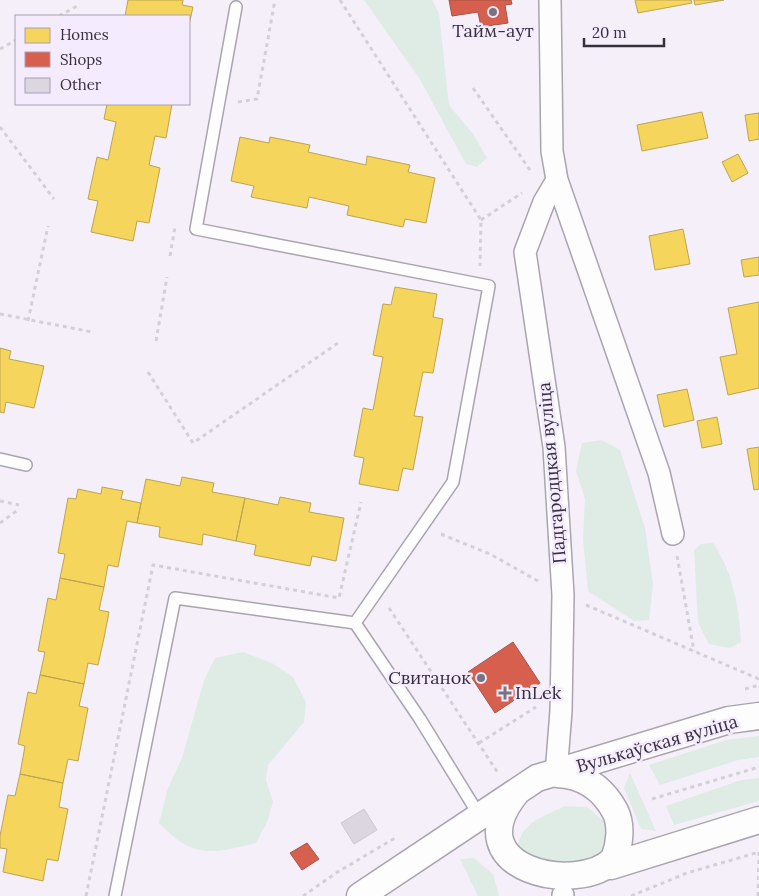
<svg xmlns="http://www.w3.org/2000/svg" width="759" height="896" font-family="Lora,serif">
  <style>
    .green { fill: #dfebe5 }
    .homes { fill: #f6d55c; stroke: #bca452 }
    .shops { fill: #d6604d; stroke: #a65248 }
    .building { fill: #dcd6e1; stroke: #cec8d3 }
    .lines { fill: none; stroke-linecap: round; stroke-linejoin: round }
    .service-casing { stroke: #a9a4ae; stroke-width: 14 }
    .minor-casing { stroke: #a9a4ae; stroke-width: 24 }
    .tertiary-casing { stroke: #a9a4ae; stroke-width: 29 }
    .path { stroke: #d3d0d6; stroke-width: 3; stroke-dasharray: 4 4; stroke-linecap: butt }
    .service { stroke: #fefdfe; stroke-width: 11 }
    .minor { stroke: #fefdfe; stroke-width: 21 }
    .tertiary { stroke: #fefdfe; stroke-width: 26 }
    .poi-dot { fill: #79737e; stroke: #f5ebfe; stroke-width: 2 }
    .labels { text-anchor: middle; stroke-width: 5; stroke-linejoin: round; paint-order: stroke }
    .poi-label { font-size: 18px; fill: #36303c; stroke: #f5ebfe }
    .street-label { font-size: 18px; fill: #36303c; stroke: #f5ebfe }
  </style>
  <rect width="100%" height="100%" fill="#f5effa"/>
  <!-- green -->
  <path class="green" d="M364,0h68l7,13 10,92 24,29 14,24 -10,9 -11,-3 -47,-86z
    M602,440l18,10 25,78 8,56 -4,36 -15,1 -46,-30 -5,-52 2,-40 -9,-28 6,-28z
    M713,543c20,29 26,64 28,99l-11,6 -21,-4 -11,-21 -4,-73 7,-6z
    M243,652l29,11 21,14 13,25 -2,20 -36,43 -2,15 7,22 -5,18 -12,23c-45,11 -63,16 -97,-20l9,-35 14,-30 22,-78 11,-22z
    M759,736v21l-21,3 -78,25 -11,-20 77,-25z
    M630,773l26,58 -15,-2 -17,-41z
    M759,778v23l-85,24 -8,-19 75,-26z
    M565,806l22,1 17,14c6,37 -7,40 -36,55l-52,-17c2,-36 20,-39 49,-53z
    M474,858l19,16 6,22h-21l-18,-37z"/>
  <!-- homes -->
  <path class="homes" d="M128,0h55l-1,5 11,2 -4,18v-9h-64z
    M635,0h56l1,3 -54,10z
    M694,0h30l-29,5z
    M107,104h65l-6,34 -11,-2 -6,29 11,3 -11,55 -12,-2 -4,20 -42,-9 7,-31 -10,-2 9,-42 11,3 8,-38 -12,-3z
    M702,112l6,26 -66,13 -5,-26z
    M759,113v26l-10,2 -4,-26z
    M240,137l29,6 1,-6 40,8 -2,7 58,13 1,-9 43,9 -2,7 27,6 -9,45 -21,-4 -2,8 -56,-12 2,-9 -40,-9 -2,11 -56,-11 3,-11 -23,-5z
    M738,154l10,19 -16,9 -10,-20z
    M683,229l7,35 -35,6 -6,-34z
    M759,257v18l-15,2 -3,-17z
    M395,287l42,7 -4,23 10,2 -10,54 -10,-1 -9,44 9,1 -10,53 -10,-2 -5,23 -39,-7 5,-26 -10,-2 9,-48 10,2 10,-53 -10,-2 10,-51 8,1z
    M759,302v86l-31,7 -8,-38 17,-3 -9,-46z
    M0,348l11,3 -2,8 35,7 -10,42 -28,-6 -2,11 -4,-1z
    M687,389l7,31 -30,7 -7,-32z
    M717,417l5,27 -20,4 -5,-27z
    M759,447v42l-5,1 -7,-41z
    M182,477l32,6 -2,9 33,6 -9,43 -33,-7 -1,11 -43,-8 1,-10 -23,-4 9,-44 34,7z
    M102,487l21,4 -2,8 20,4 -4,20 -10,-2 -9,46 -10,-2 -4,22 -44,-9 5,-24 -7,-1 10,-55 8,1 2,-10 23,5z
    M280,497l31,6 -2,9 35,6 -8,43 -24,-5 -2,10 -56,-11 2,-10 -20,-4 9,-43 33,7z
    M60,578l44,9 -5,23 10,2 -5,26 -6,27 -10,-2 -4,21 -44,-9 5,-23 -7,-1 10,-53 8,2z
    M40,675l44,9 -5,22 9,2 -10,53 -10,-2 -5,24 -43,-9 5,-28 -7,-2 10,-52 8,2z
    M20,774l43,9 -4,24 9,2 -10,52 -11,-2 -4,22 -40,-9 4,-23 -7,-1v-12l8,-41 7,1z"/>
  <!-- shops -->
  <path class="shops" d="M449,0h62l1,4 -7,1 3,18 -27,4 -3,-15 -26,4z
    M513,642l27,41 -45,30 -27,-41z
    M307,843l12,16 -17,11 -12,-17z"/>
  <!-- building -->
  <path class="building" d="M364,809l13,21 -23,14 -13,-21z"/>
  <g class="lines">
    <defs>
      <path id="service" d="M236,7l-40,222 293,57 -36,196 -98,141 65,96 59,96
        M0,459l26,6
        M115,896l60,-298 180,25"/>
      <path id="minor" d="M550,0l2,151 5,29 -13,22 -19,50 29,195 9,148 -2,116 -5,63
        M557,180l102,293 14,61
        M563,896v-1"/>
      <path id="tertiary" d="M516,793c-62,77 63,103 98,66 6,-15 8,-34 1,-48 -13,-24 -32,-36 -58,-37
        M611,866l148,-46
        M360,896l177,-118 192,-58 30,-4"/>
    </defs>
    <!-- service casing -->
    <use href="#service" class="service-casing"/>
    <!-- minor casing -->
    <use href="#minor" class="minor-casing"/>
    <!-- tertiary casing -->
    <use href="#tertiary" class="tertiary-casing"/>
    <!-- path -->
    <path class="path" d="M340,0l141,220 -1,46
      M59,16l20,-11
      M0,49l16,-9
      M473,88l57,82
      M238,102l19,-3 18,-99
      M0,127l54,72
      M481,220l41,-27
      M170,256l5,-29
      M0,314l92,18
      M28,321l20,-95
      M156,341l11,-64
      M148,372l45,71 145,-100
      M0,501l19,4
      M0,523l18,-13
      M441,534l49,20 48,27
      M677,556l17,95
      M586,605l173,74
      M389,608l109,165
      M745,689l14,-4
      M479,743l57,-36
      M652,799l107,-32
      M86,896l67,-331 186,33 22,-96
      M303,896l33,-23 59,-35
      M631,896l56,-23 72,-21
      M758,896l1,-44"/>
    <!-- service -->
    <use href="#service" class="service"/>
    <!-- minor -->
    <use href="#minor" class="minor"/>
    <!-- tertiary -->
    <use href="#tertiary" class="tertiary"/>
  </g>
  <!-- markers -->
  <g class="poi-dot">
    <circle cx="493" cy="12" r="5"/>
    <circle cx="481" cy="678" r="5"/>
    <path d="M502.5 685.5h5v5h5v5h-5v5h-5v-5h-5v-5h5z"/>
  </g>
  <g class="labels">
    <!-- poi labels -->
    <g class="poi-label">
      <text x="493" y="37">Тайм-аут</text>
      <text x="471" y="684" text-anchor="end">Свитанок</text>
      <text x="515" y="699" text-anchor="start">InLek</text>
    </g>
    <!-- street labels -->
    <g class="street-label">
      <text transform="translate(552 473) rotate(-95)" y="6">Падгародцкая вуліца</text>
      <text transform="translate(657 744) rotate(-16)" y="6">Вулькаўская вуліца</text>
    </g>
  </g>
  <!-- legend -->
  <rect x="15" y="15" width="175" height="90" fill="#f5ebfe" stroke="#a9a0b0"/>
  <rect x="25" y="28" width="25" height="15" fill="#f6d55c" stroke="#a9a0b0"/>
  <text x="60" y="40" font-size="15" fill="#36303c">Homes</text>
  <rect x="25" y="52" width="25" height="15" fill="#d6604d" stroke="#a9a0b0"/>
  <text x="60" y="65" font-size="15" fill="#36303c">Shops</text>
  <rect x="25" y="78" width="25" height="15" fill="#dcd6e1" stroke="#a9a0b0"/>
  <text x="60" y="90" font-size="15" fill="#36303c">Other</text>
  <!-- scale -->
  <path d="M584 38v8h80v-8" fill="none" stroke="#36303c" stroke-width="2.5"/>
  <text x="592" y="38" font-size="15" fill="#36303c" stroke="#f5ebfe" stroke-width="4" paint-order="stroke">20 m</text>
</svg>
